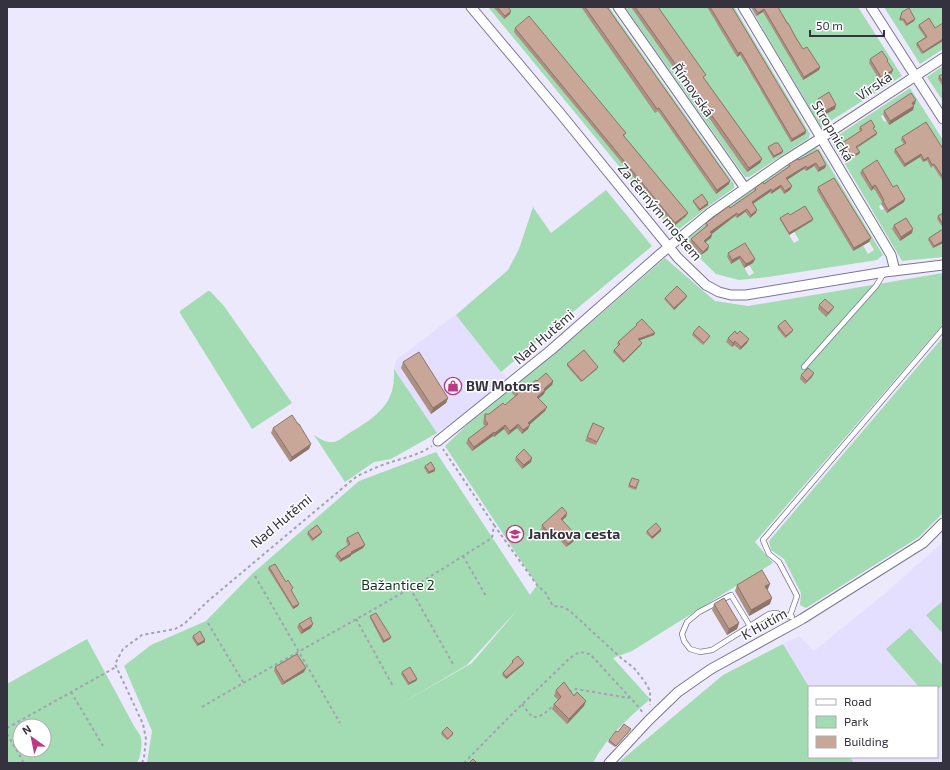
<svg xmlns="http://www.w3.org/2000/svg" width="950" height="770" font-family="'Exo 2',sans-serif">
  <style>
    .built { fill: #e4dfff }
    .green { fill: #a3dbb2; fill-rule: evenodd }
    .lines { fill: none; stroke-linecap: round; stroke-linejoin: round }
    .service-casing { stroke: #7b7693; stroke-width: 6 }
    .minor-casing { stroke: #7b7693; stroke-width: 11 }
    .path { stroke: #a4a1b2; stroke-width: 2; stroke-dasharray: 3 3; stroke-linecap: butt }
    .service { stroke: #fff; stroke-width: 4.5 }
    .minor { stroke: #fff; stroke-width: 9 }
    .wall { fill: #ac9083 }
    .shaded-wall { fill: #8c756a }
    .building { fill: #c8a798; stroke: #8c756a }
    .labels { text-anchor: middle; stroke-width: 3; stroke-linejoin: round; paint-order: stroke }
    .street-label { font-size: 14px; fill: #34323e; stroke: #fff }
    .poi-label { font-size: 14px; font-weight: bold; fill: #34323e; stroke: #fff; text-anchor: start }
    .park-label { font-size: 14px; fill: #0f361d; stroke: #fff }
  </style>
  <rect width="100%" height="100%" fill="#ece9fd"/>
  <!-- built -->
  <path class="built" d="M455,315h1l52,65 -5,6 -66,47 -43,-64 2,-9z
    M943,542v221h-89l-4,-6h87v-70h-128l-26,-43 16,-8 15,15 69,-56z"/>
  <!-- green -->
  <path class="green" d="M488,7h5l11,12 3,-12h74l5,7 9,-7h14l125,177v4l-21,15 -39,30z
    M625,7h9l5,6 -2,2 6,8 15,-11 -4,-5h60l2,4 -5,2 5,9 16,-9 -3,-6h5l76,127 -1,4 -60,39h-4zM664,21l5,8 -4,3 6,8 4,-3 6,8 -15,11 -6,-8 2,-2 -6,-8 -2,2 -6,-9zM738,22l5,8 -2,2 5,8 2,-1 5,8 -16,10 -5,-9 5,-3 -5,-8 -5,3 -5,-9zM687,54l6,8 -5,3 6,8 5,-3 5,8 -15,11 -6,-8 2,-2 -5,-8 -3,2 -5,-9zM758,56l5,9 -2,1 5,8 3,-1 5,9 -14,8 -5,-9 3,-2 -4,-8 -4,2 -5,-9zM708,88l5,8 -3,3 6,8 3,-2 6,8 -13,9 -6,-8 2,-2 -5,-8 -3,2 -5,-9zM779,91l5,8 -2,2 5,8 2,-1 5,9 -13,8 -5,-9 3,-2 -5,-8 -3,1 -5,-8zM731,121l6,8 -3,3 5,8 4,-2 5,8 -13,9 -5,-8 2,-2 -6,-8 -2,1 -6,-8z
    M750,7h1l5,9 5,-9h97l44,69 -81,51z
    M884,7h59v42l-23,15z
    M943,66v10l-5,3 5,8v14l-16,-24z
    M910,88l33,52v13l-15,6 3,8 2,-1 3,4 7,-5v50l-6,4 5,7h1v5l-10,17 10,-5v14l-41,4 -71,-121zM910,97l-21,28 -3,-4 -2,1 -3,-6zM899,187l2,3 -3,2 -14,17 -3,1 -2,-4 4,-3 -3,-5z
    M815,148l4,1 64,106 -6,5 -109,17 -29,3 -23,-6 -33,-32c42,-34 86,-65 132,-94zM816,153l9,15 -7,4 -4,-6 -8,5 -2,-3 -3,2 1,1 -9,5 -5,-9 9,-5 1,2zM780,175l10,15 -6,4 -4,-6 -9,6 -2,-3 -2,2v1l-8,5 -5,-8 7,-5 2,2zM833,181l5,9 -2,1 5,8 2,-1 6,9 -16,9 -6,-8 5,-3 -5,-8 -5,2 -5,-8zM746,199l10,14 -6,5 -5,-6 -8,6 -2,-3 -2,2v1l-8,5 -5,-8 7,-5 2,2zM804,208l8,13 -15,9 -4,-7 -3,2 9,15 -5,3 -14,-23 8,-5 1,2zM854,216l5,8 -2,2 5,8 2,-1 10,17 -6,4 -5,-9 -10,6 -5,-9 5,-2 -5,-9 -5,3 -5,-9zM712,220l7,8 -8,6v-1l-2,2 2,3 -8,6 5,6 -7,5 -11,-13 17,-13 -2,-3zM744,247l9,15 -4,3 5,8 -5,3 -10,-17 -8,5 -4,-7z
    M606,190l46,56 -151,126 -45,-57 52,-45 11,-21 14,-42 18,26z
    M665,258l50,43 33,5 195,-33v51l-188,218 18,21 -141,88 -19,7 37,41c-21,19 -44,38 -57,64h-446l5,-32 -28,-65 27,-21 55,-24 47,-48 106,-92 77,-29 94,143 7,-10 -92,-139 23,-22 111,-91zM519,608l-47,55 -75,43 70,-41z
    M208,291h2l14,15 68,97 -40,26 -72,-116v-2z
    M943,337v176l-24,24 -113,71 -6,-3 1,-12 -17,-34 -13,-9 -2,-9z
    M394,369l43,64 -46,26 -17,3 -29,20 -31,-47c6,4 12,8 20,7 5,-1 10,-6 14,-8 16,-10 36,-21 43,-40 3,-8 3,-16 3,-25z
    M943,601v33l-17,-19z
    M910,628l33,38v19l-6,5v-3h-18l-33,-38z
    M87,639l47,87c2,3 4,6 6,9 3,6 1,22 -3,28h-130v-79zM20,726h24v24h-24z
    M783,644l26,43v70h41l4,6h-236l105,-88z"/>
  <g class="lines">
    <defs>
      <path id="service" d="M804,367l72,-81 8,-13
        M790,616l7,-20 -18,-34 -10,-8 -6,-14 180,-211
        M750,626l-19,-31 -32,17 -12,10 -5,12 2,7 6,8 10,3 12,-2 57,-36 6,-1 17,4"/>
      <path id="minor" d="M471,7l89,106 118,145 28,27 13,7 12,3h15l139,-23 58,-7
        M618,7l127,181
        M743,7l148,248 4,16
        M871,7l72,112
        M438,441l113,-91 108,-95 51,-42 73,-51 38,-24 122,-80
        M609,763l40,-43 29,-28 33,-23 91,-50 121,-76 20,-20"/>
    </defs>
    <!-- service casing -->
    <use href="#service" class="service-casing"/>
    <!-- minor casing -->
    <use href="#minor" class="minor-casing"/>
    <!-- path -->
    <path class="path" d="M494,525l43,60 8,7 8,14 10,1 7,4 51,47 13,10 11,14 5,9v14
      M463,556l23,40
      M255,576l85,147
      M410,588l43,76
      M356,619l37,67
      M208,623l35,59
      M71,692l32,54
      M569,692l7,-3 53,9
      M522,704l10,13c10,1 16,-7 23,-13
      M202,707c68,-40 138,-78 207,-118 28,-16 55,-34 83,-51l2,-13 -51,-76
      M7,728l109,-61
      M7,734l17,29
      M142,763l2,-5 2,-19 -3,-15 -28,-60 8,-15 19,-14 33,-6 9,-5 24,-23 149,-125c8,-3 15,-7 23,-10 17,-7 36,-9 52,-20
      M464,763l45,-46 61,-59 9,-6 11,2 47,51 6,8"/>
    <!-- service -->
    <use href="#service" class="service"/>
    <!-- minor -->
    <use href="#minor" class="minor"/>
  </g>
  <!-- wall -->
  <path class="wall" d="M493,7h15l2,7 -6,5z
    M581,7h26l122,177 -13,10 -58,-83 -3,2z
    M631,7h27l46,71 58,81 -2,4 -13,9z
    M707,7h25l74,124 -1,3 -14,8 -51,-87 -3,2z
    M751,7h27l25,42 17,18 -1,3 -16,10 -40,-68 -7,4z
    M902,12l12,9 -8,5 -3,-5 -4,-1z
    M919,25l16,3 -13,26 -6,-9 1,-2 8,-6 -7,-10z
    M515,28l111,105 -2,3 64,77 -2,3 -12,10 -160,-194z
    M870,59l17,3 6,8 -2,4 -11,7 -11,-18z
    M943,74v13l-5,-8 1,-3z
    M818,99l17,10 -11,6 -8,-13z
    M915,104l-2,1 1,1 -1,4 -24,15 -6,-10 1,-4z
    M860,127l14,2 3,4 -1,2 -19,13 3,4 -1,2 -8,4 -2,-5 -2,1 -5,-9v-2l18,-12 -1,-2z
    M902,137l41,12v32l-10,-15 -2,2 -4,-8 -4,2 -3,-5 -16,10 -10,-15 1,-3 9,-5 -3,-4z
    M768,147l15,4 -1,2 -9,5 -5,-9z
    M799,160l27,5 -1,3 -7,4 -4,-6 -8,5 -2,-2 -17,11 5,6 -2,4 -6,4 -4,-6 -9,6 -1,-2 -17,12 3,9 -6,5 -5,-6 -8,6 -2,-2 -23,18 -1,4 -6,4 3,8 -7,5 -11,-13 1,-3 14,-12 1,-4 24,-15 24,-17 1,-3 9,-4 24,-17 1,-3z
    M862,170l31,17 12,12 -1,3 -17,11 -6,-9 1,-2 -7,-12 -2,-1 -2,2 -11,-18z
    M818,187l53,51 -2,4 -16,9 -36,-60z
    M693,201l15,4 -9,6 -6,-9z
    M943,213v15l-6,-9 1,-3z
    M790,215l23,4 -1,2 -23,14 -9,-15v-2z
    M894,225l18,8 -12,8 -8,-12z
    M943,229v14l-10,5 -5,-8 1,-2z
    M728,253l27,6 -2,4 -9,5 -5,-9 -8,5 -4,-7z
    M665,298h21l-12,12 -10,-11z
    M819,305l15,2 -2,3 -6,7 -8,-8z
    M636,324l19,9 -1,2 -14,5 1,5 -18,18 -10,-11 1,-2 5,-4 -2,-2 1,-2 18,-16z
    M778,326l14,6 -7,6 -8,-10z
    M693,333l16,5 -6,7 -11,-10z
    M728,338l19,5 -7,7 -6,-5 -2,2 -6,-5z
    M403,362l45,36 -2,5 -15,11 -30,-46z
    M567,364l30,5 -16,13 -14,-16z
    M801,375l11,2 -7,7 -5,-5z
    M537,381h16l-1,4 -7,6 -1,3 -6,4 9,9 -2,4 -16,14 -1,4 -6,5 -5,-6 -9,7 -4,-6 -10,8 -1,-1 -21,15 -6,-8 2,-4 17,-13 -2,-2 1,-7 1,-3h4l16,-9 10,-9 -3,-3 2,-4 12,-1z
    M273,428l38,16 -2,5 -19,13 -19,-29z
    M602,432l-6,13 -11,-4 2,-4z
    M516,457l15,5 -9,7 -7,-9z
    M425,466l10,5 -7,3 -4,-6z
    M632,478l7,2 -3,10 -8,-3z
    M567,513l-1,4 -4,3 12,18 -1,4 -7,5 -14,-16 -5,5 -6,-7 1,-4z
    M661,529v2l-9,8 -6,-6 1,-2z
    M308,532l13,2 -9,7 -5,-7z
    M347,538l18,7 -2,3 -12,7v1l-11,6 -5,-6 2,-3 11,-7 -2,-5z
    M269,567l17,15 6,8v1l6,15 -5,3 -25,-40z
    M737,585l31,4 -1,1 3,14 -21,12 -14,-25z
    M714,604l25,19 -2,6 -10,6 -15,-25z
    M370,616l21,21 -1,2 -7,4 -13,-25z
    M299,624l12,4 -10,6 -4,-7z
    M193,636l12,4v2l-8,4 -5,-8z
    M512,661l11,4 -17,14 -4,-4 1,-2 9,-9z
    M275,667l29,5 -22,13 -8,-14z
    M402,672l15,7 -1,2 -8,4 -7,-11z
    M556,690l18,6 10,10 -17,18 -15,-15 2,-5 4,-4 -4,-4z
    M631,729l-1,2 -15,16 -7,-5 1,-2 9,-8z
    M442,732l11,1v2l-6,5 -6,-6z"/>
  <!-- shaded-wall -->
  <path class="shaded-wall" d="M764,9l-1,3 -7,4 2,-3z
    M511,11l-1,3 -6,5 1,-3z
    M915,19l-1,2 -8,5 1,-2z
    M943,39v2l-21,13 1,-2z
    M741,52l-1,3 -3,2 1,-4z
    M820,67l-1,3 -16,10 1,-3z
    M893,70l-2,4 -11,7 1,-4z
    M916,100l-1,4 -4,3 1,-4z
    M836,105l-1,4 -11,6 1,-4z
    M914,106l-1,4 -24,15 1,-4z
    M806,131l-1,3 -14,8 1,-3z
    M877,133l-1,2 -20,13v-1z
    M783,151l-1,2 -9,5 1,-2z
    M860,152l-1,2 -8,4 1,-2z
    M921,154l-1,3 -16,10 1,-3z
    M928,157l-1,3 -4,2 1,-2z
    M762,159l-2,4 -13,9 2,-4z
    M816,163l-2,3 -8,5 1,-3z
    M826,165l-1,3 -7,4 1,-4z
    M806,166l-2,3 -19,12 1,-3z
    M730,181l-1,3 -13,10 1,-4z
    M781,185l-1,3 -9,6 1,-3z
    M875,185l-2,4 -2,2 1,-4z
    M792,186l-2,4 -6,4 1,-3z
    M771,189l-1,3 -19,13 1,-3z
    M905,199l-1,3 -17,11 1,-3z
    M708,203v2l-9,6 1,-2z
    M747,209l-2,3 -8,6 1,-3z
    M757,210l-1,3 -6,5 1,-3z
    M688,213l-2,3 -12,10 1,-3z
    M737,213l-2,3 -26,20 1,-4z
    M813,219l-1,2 -23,14v-2z
    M913,229l-1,4 -12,8 1,-4z
    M712,234l-1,4 -8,6 1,-3z
    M871,238l-2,4 -16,9 1,-3z
    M943,241v2l-10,5 1,-2z
    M709,246l-1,4 -7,5 2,-3z
    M740,256l-1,3 -8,5 1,-4z
    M755,259l-2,4 -9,5 2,-4z
    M687,296l-1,2 -12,12v-2z
    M834,307l-2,3 -6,7 2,-4z
    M793,330l-1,2 -7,6 1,-2z
    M655,333l-1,2 -16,6v-2z
    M749,339l-2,4 -7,7 1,-3z
    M735,341l-1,4 -2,2 1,-4z
    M642,343l-1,2 -18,18 1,-2z
    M598,367l-1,2 -16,13 1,-1z
    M814,373l-2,4 -7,7 2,-3z
    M553,381l-1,4 -7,6 -1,3 -8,7 1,-4 7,-8z
    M448,398l-2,5 -15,11 2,-6z
    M547,407l-2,4 -18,16 1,-4z
    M518,424l-1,4 -9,7 2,-4z
    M505,425l-1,4 -10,8 1,-4z
    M530,425l-2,4 -6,5 1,-4z
    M494,432l-1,4 -21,15 2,-4z
    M311,444l-2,5 -19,13 2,-5z
    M532,458l-1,4 -9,7 2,-4z
    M435,469v2l-7,3 1,-2z
    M567,513l-1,4 -6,5 1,-3z
    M553,528l-1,3 -5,5 1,-4z
    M661,529v2l-9,8v-2z
    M322,532l-1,2 -9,7 1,-2z
    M576,535l-2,3 -1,2 1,-1 -1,3 -7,5 2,-3z
    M365,545l-2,3 -12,7v1l-11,6 1,-3 10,-7z
    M770,584l-2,5 -5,3 2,-6z
    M772,598l-2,6 -21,12 2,-6z
    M299,604l-1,2 -5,3v-2z
    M739,623l-2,6 -10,6 2,-6z
    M313,624l-2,4 -10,6 2,-4z
    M391,637l-1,2 -7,4 1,-2z
    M205,640v2l-8,4 1,-2z
    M524,663l-1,2 -17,14v-2z
    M306,668l-2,4 -22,13 2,-3z
    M417,679l-1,2 -8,4 1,-2z
    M586,701l-2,5 -17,18 2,-5z"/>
  <!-- building -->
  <path class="building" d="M497,7h11l3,4 -6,5z
    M585,7h22l123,174 -13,9 -58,-82 -2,1z
    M635,7h23l48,68 -3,2 59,82 -13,9z
    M710,7h22l74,124 -14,8 -51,-87 -3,1z
    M754,7h24l9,16h1l8,15 7,11 4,-2 13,20 -16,10 -40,-68 -6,4z
    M909,8l6,11 -8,5 -3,-5h-4l2,-7z
    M529,16l97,117 -3,2 65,78 -13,10 -160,-195z
    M929,18l6,10 8,-5v16l-20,13 -6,-9 10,-6 -8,-12z
    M882,51l6,9 -1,1 6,9 -12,7 -11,-18z
    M943,74v8l-4,-6z
    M829,92l7,13 -11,6 -7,-12z
    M911,93l5,7 -4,3 2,3 -24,15 -6,-10z
    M871,120l4,7 -2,1 4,5 -21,14 4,5 -8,4 -3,-5 -1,1 -6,-9 20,-13 -2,-3z
    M926,122l17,27v28l-9,-13 -2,1 -4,-8 -4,3 -3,-6 -16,10 -10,-15 11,-6 -4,-6z
    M775,143h3l5,8 -9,5 -6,-9z
    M818,150l8,15 -7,3 -3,-5 -9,5 -1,-2 -20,12 6,8 -7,5 -4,-6 -9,6 -1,-2 -19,13 5,8 -6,5 -4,-6 -9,6 -1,-2 -27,19 2,2 -8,7 5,5 -6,6 -12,-13 17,-14 -2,-2 8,-6 15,-11 1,2 26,-18 -1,-2 8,-6 1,2 26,-18 -1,-2 5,-3 4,-2 1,1z
    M877,160l16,27 4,-2 8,14 -17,11 -5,-9 1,-1 -8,-14 -1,-1 -3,2 -10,-17z
    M834,178l37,60 -17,10 -36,-61z
    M702,194l6,9 -8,6 -7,-8z
    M805,206l8,13 -24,14 -9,-15 8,-5 2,2z
    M943,213v11l-5,-8z
    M906,218l7,11 -12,8 -7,-12z
    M943,229v12l-9,5 -5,-8z
    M745,243l10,16 -9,5 -6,-8 -8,4 -4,-7z
    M677,286l10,10 -13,12 -9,-10z
    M825,299l9,8 -6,6 -9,-8z
    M642,319l13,14 -17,6 4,4 -18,18 -10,-11 6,-6 -2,-2 19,-17 -1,-1z
    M785,320l8,10 -7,6 -8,-10z
    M699,326l11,10 -6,7 -11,-10z
    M735,331l2,3 3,-3 9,8 -8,8 -6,-6 -2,2 -5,-5z
    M584,350l14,17 -16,14 -15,-17z
    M419,352l29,46 -15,10 -30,-46z
    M808,368l6,5 -7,8 -6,-6z
    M546,373l7,8 -9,8 1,1 -8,7 10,10 -19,16 2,2 -7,5 -5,-6 -8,7 -5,-6 -10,8 -1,-1 -20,15 -6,-8 20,-15 -3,-4v-6h4l14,-11 2,2 13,-11 -4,-5 7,-6 5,5 10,-8 1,1z
    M292,415l6,9h1l12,20 -19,13 -19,-29z
    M593,423l11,5 -7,14 -10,-5z
    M524,449l8,9 -8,7 -8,-8z
    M431,462l4,7 -6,3 -4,-6z
    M632,478l7,2 -3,8 -7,-3z
    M562,507l5,6 -6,6 15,16 -3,3 1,1 -6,5 -15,-16 -5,4 -6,-7z
    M656,523l5,6 -9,8 -5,-6z
    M317,525l5,7 -9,7 -5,-7z
    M358,532l7,13 -14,7 1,1 -11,6 -4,-6 13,-9 -3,-6z
    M275,564l11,18 2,-2 5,8 -2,2 8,14 -6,3 -24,-40z
    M762,570l8,14 -5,2 7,12 -21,12 -14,-25z
    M724,598l15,25 -10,6 -15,-25z
    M376,613l15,24 -7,4 -14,-25z
    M311,617v3l2,4 -10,6 -4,-6z
    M200,631l5,9 -7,4 -5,-8z
    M297,654l9,14 -22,14 -9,-15z
    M518,656l6,7 -18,14 -3,-4 10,-11 -1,-1z
    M410,667l7,12 -8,4 -7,-11z
    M564,682l10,14 3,-4 9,9 -17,18 -15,-15 7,-7 -5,-7z
    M624,724l7,5 -15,17 -7,-6 7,-9 2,1z
    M447,727l6,6 -5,6 -6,-7z
    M473,759l4,4h-8z"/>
  <!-- icons -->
  <defs>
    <symbol id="shop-ring" viewBox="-11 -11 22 22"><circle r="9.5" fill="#fff" stroke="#bb3a84" stroke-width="1.5"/><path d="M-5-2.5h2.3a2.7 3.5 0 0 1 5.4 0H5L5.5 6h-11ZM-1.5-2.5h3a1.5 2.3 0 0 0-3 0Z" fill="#bb3a84"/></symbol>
    <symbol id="school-ring" viewBox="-11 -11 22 22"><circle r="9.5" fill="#fff" stroke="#bb3a84" stroke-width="1.5"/><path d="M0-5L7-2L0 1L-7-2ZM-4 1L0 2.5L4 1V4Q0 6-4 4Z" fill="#bb3a84"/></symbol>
  </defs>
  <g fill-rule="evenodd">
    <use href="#shop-ring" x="443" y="376" width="20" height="20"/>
    <use href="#school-ring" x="505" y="524" width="20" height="20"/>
  </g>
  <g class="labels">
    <!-- street labels -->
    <g class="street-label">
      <text transform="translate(874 86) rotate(-34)" y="5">Vírská</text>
      <text transform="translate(693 90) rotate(55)" y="5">Římovská</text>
      <text transform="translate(833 131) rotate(59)" y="5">Stropnická</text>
      <text transform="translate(660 212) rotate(50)" y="5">Za černým mostem</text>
      <text transform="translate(544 337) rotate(-41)" y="5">Nad Hutěmi</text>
      <text transform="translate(281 521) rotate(-40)" y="5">Nad Hutěmi</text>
      <text transform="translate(764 624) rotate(-29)" y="5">K Hutím</text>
    </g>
    <!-- poi labels -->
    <g class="poi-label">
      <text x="466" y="391">BW Motors</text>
      <text x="528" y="539">Jankova cesta</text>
    </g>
    <!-- park labels -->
    <g class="park-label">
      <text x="398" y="590">Bažantice 2</text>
    </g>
  </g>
  <!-- border -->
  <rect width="950" height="770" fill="none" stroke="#34323e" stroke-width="16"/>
  <!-- legend -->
  <rect x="808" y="686" width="130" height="72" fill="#ffffff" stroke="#aeadb2"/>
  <rect x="816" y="699" width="20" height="6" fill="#ffffff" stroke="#aeadb2"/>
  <text x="844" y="706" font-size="12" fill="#34323e">Road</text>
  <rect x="816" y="716" width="20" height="12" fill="#a3dbb2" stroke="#aeadb2"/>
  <text x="844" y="726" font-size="12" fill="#34323e">Park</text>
  <rect x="816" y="736" width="20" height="12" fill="#c8a798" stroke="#aeadb2"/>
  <text x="844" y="746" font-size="12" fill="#34323e">Building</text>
  <!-- north arrow -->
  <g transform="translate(32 738) rotate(327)"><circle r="19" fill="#ffffff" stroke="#aeadb2"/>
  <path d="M0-3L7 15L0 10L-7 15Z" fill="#bb3a84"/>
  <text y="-6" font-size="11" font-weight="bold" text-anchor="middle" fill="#34323e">N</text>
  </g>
  <!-- scale -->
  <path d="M810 30v6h74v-6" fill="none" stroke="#34323e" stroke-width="2"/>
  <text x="816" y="30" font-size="12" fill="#34323e" stroke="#ffffff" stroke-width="3" paint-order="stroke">50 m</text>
</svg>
